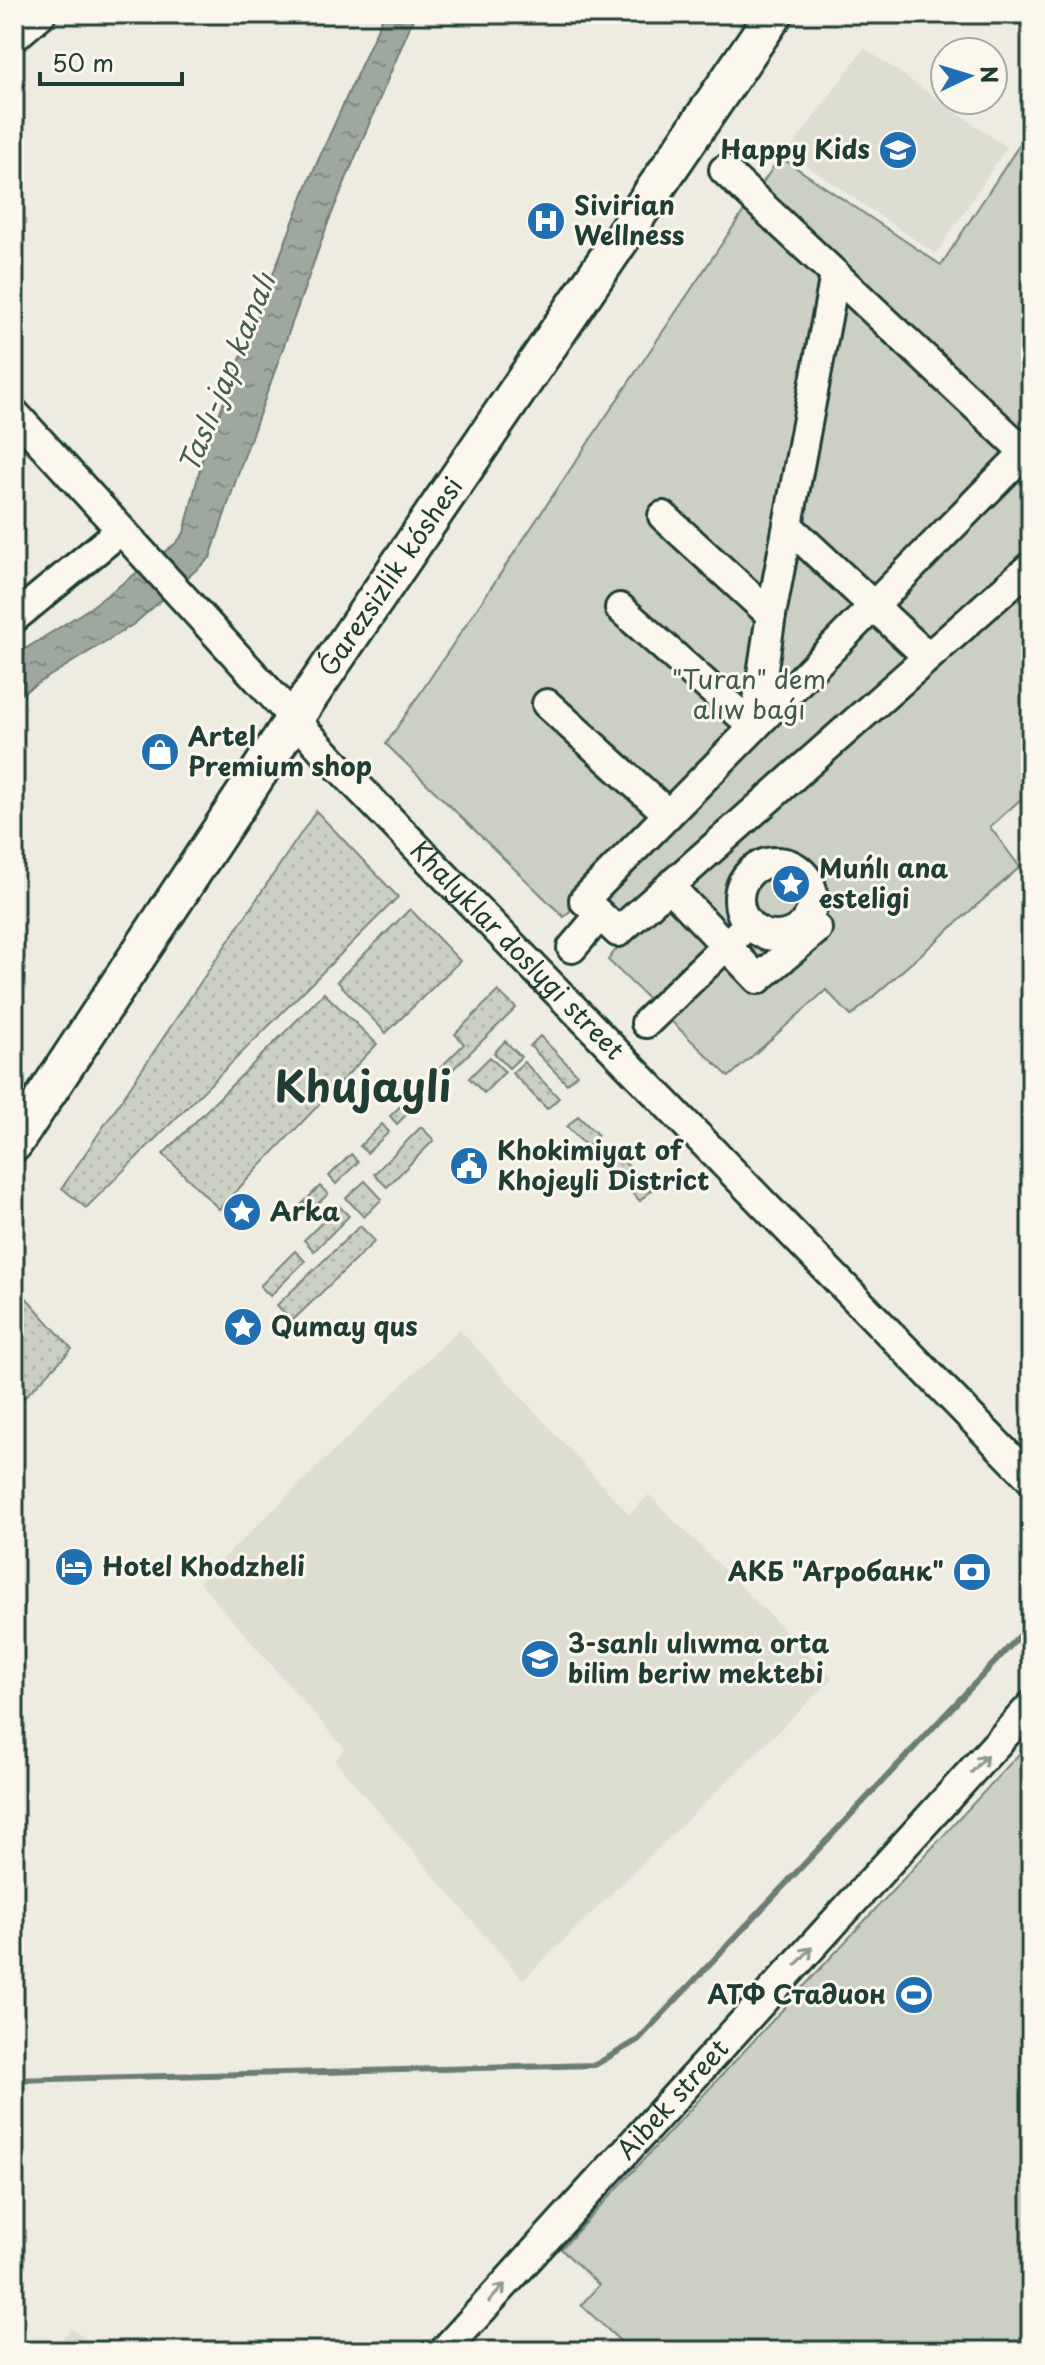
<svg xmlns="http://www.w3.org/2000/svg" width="1045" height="2365" font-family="'Playpen Sans',sans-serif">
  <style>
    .built { fill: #ddddd2 }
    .grass { fill: url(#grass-dots); stroke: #75867c; stroke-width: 2 }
    .park { fill: #cbcfc4; stroke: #75867c; stroke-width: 2 }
    .water { fill: url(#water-ripples); stroke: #6c7d74; stroke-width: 2 }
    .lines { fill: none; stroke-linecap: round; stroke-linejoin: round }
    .stream { stroke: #6c7d74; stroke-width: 6 }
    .minor-casing { stroke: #1f3d34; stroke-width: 34 }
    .major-casing { stroke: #1f3d34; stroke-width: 42 }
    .minor { stroke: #fbf7ec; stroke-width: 28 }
    .major { stroke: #fbf7ec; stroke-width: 36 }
    .oneway { stroke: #8d9a90 }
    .labels { text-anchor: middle; stroke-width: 6; stroke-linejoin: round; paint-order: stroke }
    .poi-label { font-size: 26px; font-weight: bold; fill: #1f3d34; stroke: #fbf7ec; text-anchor: start }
    .street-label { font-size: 26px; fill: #1f3d34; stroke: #fbf7ec }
    .park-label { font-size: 26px; fill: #415a51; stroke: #fbf7ec }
    .water-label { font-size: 28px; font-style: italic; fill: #455d54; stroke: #fbf7ec }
    .town-label { font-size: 42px; font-weight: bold; fill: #1f3d34; stroke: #fbf7ec }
  </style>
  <defs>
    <pattern id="grass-dots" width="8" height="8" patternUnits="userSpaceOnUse" patternTransform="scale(2)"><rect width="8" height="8" fill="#cbcfc4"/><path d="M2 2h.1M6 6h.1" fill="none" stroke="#aeb3a9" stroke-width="1.8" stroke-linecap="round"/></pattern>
    <pattern id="water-ripples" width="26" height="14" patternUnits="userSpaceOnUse" patternTransform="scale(2)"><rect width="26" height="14" fill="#9fa89f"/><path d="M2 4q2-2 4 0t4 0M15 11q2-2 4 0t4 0" fill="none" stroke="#818a82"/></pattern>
  </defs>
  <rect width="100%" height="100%" fill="#eeece1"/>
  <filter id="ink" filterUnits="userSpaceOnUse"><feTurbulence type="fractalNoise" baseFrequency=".0125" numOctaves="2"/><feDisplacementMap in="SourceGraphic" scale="16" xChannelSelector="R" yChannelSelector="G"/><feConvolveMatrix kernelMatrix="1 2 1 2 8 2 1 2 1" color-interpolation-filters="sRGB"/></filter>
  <g filter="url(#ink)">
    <!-- built -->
    <path class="built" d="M864,48l143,99 -71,107 -148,-101z
      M459,1329l170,185 20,-19 184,183 -310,302 -188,-219 9,-13 -145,-166z
      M72,2328l26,23h-46z"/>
    <!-- grass -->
    <path class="grass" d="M316,811l82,86 -312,311 -24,-20z
      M410,909l50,52 -74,72 -49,-52z
      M498,991l18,17 -69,67 -7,-7 24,-24 -9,-10z
      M324,993l53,51 -158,165 -56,-55z
      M540,1036l37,38 -10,10 -37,-38z
      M505,1041l16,16 -12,11 -15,-15z
      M490,1057l15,15 -21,21 -15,-15z
      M524,1062l35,36 -12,11 -35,-36z
      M412,1095l7,7 -22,22 -7,-8z
      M578,1116l20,19 -11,12 -20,-20z
      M382,1124l7,8 -22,21 -7,-7z
      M421,1127l13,13 -47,47 -13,-13z
      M612,1149l39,41 -11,11 -40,-41z
      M351,1154l7,8 -22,22 -7,-8z
      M365,1181l17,18 -18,18 -18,-19z
      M320,1186l8,8 -22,21 -8,-7z
      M339,1206l10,10 -35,35 -10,-11z
      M360,1226l15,15 -83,80 -15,-16z
      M295,1251l10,10 -35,35 -10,-10z
      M14,1284l58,65 -58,59z"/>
    <!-- park -->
    <path class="park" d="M1031,127v663l-41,37 30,40 -169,149 -25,-26 -97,87 -121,-117 9,-12 -43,-41 -10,10 -178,-173 394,-587 161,108z
      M1031,1741v610h-400l-50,-46 18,-20 -38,-36z"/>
    <!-- water -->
    <path class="water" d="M384,14h31l-86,206 -89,248 -30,90 -76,66 -120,74v-42l76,-48 86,-65 8,-10 19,-77 105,-273z"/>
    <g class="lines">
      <!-- stream -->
      <path class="stream" d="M14,2080l581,-15 43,-25 393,-416"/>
      <defs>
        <g id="minor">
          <path d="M14,37l27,-23"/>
          <path d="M724,170l307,288"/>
          <path id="s1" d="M14,413l316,345 701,721"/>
          <path d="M1025,452l-441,448 34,32 413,-366"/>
          <path d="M663,516l108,99"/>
          <path d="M788,526l140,131"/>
          <path d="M620,608l134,119"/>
          <path d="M14,618l107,-88"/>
          <path d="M547,704l121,110"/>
          <path d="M754,727l17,-112 64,-340"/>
          <circle cx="776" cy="899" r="37"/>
          <path d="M670,887l88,92 59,-50"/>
          <path d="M572,948l28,-33"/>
          <path d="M646,1023l93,-90"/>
          <path id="s2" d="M444,2351l587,-645"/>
        </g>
        <g id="major">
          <path id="s3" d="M14,1143l280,-424 480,-705"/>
        </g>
      </defs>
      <!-- minor casing -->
      <use href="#minor" class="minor-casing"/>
      <!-- major casing -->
      <use href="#major" class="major-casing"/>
      <!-- minor -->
      <use href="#minor" class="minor"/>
      <!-- major -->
      <use href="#major" class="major"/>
    </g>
    <!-- one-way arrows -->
    <defs><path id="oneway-shaft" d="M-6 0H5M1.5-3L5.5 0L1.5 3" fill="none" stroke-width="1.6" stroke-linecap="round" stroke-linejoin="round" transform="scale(2)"/></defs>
    <g class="oneway">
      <use href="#oneway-shaft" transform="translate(979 1764) rotate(-48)"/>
      <use href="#oneway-shaft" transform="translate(804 1956) rotate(-48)"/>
      <use href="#oneway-shaft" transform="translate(497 2293) rotate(-48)"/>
    </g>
  </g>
  <!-- icons -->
  <defs>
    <symbol id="school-disc" viewBox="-11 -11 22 22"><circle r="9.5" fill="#1f6fb2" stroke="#fbf7ec"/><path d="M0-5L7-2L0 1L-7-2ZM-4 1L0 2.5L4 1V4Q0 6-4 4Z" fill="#fff"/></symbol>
    <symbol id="hospital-disc" viewBox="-11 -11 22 22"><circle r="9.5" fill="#1f6fb2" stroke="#fbf7ec"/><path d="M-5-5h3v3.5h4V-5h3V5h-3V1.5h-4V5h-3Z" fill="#fff"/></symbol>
    <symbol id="shop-disc" viewBox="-11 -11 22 22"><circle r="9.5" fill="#1f6fb2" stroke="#fbf7ec"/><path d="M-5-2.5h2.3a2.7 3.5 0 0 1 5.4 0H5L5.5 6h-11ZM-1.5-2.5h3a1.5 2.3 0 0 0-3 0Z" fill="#fff"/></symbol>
    <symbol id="sight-disc" viewBox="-11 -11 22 22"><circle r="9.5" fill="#1f6fb2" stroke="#fbf7ec"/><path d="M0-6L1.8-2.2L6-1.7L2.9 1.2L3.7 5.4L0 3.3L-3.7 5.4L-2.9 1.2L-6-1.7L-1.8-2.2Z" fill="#fff"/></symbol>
    <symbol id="civic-disc" viewBox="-11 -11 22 22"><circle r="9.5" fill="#1f6fb2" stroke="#fbf7ec"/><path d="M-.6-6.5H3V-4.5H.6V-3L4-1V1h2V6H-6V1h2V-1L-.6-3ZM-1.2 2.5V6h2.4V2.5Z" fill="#fff"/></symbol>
    <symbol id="hotel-disc" viewBox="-11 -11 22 22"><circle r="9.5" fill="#1f6fb2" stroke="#fbf7ec"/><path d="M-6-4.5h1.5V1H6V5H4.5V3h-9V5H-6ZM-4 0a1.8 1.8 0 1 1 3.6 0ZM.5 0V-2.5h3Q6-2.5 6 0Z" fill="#fff"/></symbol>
    <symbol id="bank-disc" viewBox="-11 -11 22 22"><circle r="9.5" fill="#1f6fb2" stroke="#fbf7ec"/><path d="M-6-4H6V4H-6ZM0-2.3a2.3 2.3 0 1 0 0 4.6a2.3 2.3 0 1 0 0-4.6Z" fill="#fff"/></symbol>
    <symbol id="stadium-disc" viewBox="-11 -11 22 22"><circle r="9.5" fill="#1f6fb2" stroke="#fbf7ec"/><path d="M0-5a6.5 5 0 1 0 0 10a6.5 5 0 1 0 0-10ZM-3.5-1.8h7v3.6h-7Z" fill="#fff"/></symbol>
  </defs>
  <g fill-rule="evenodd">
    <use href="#school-disc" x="876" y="128" width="44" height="44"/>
    <use href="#hospital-disc" x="524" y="199" width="44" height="44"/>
    <use href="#shop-disc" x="138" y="730" width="44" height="44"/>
    <use href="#sight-disc" x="769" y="862" width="44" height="44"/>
    <use href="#civic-disc" x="447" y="1144" width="44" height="44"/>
    <use href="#sight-disc" x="220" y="1190" width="44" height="44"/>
    <use href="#sight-disc" x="221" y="1305" width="44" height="44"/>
    <use href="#hotel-disc" x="52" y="1545" width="44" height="44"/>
    <use href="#bank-disc" x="950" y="1550" width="44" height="44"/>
    <use href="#school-disc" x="518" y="1637" width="44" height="44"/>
    <use href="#stadium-disc" x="892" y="1973" width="44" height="44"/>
  </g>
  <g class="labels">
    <!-- poi labels -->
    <g class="poi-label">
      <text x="870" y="159" text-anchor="end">Happy Kids</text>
      <text x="574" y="215">Sivirian<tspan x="574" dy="30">Wellness</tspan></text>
      <text x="188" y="746">Artel<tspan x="188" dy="30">Premium shop</tspan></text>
      <text x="819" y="878">Muńlı ana<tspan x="819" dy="30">esteligi</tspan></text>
      <text x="497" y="1160">Khokimiyat of<tspan x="497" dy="30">Khojeyli District</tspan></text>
      <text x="270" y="1221">Arka</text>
      <text x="271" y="1336">Qumay qus</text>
      <text x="102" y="1576">Hotel Khodzheli</text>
      <text x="944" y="1581" text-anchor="end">АКБ "Агробанк"</text>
      <text x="568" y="1653">3-sanlı ulıwma orta<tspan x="568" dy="30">bilim beriw mektebi</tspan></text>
      <text x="886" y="2004" text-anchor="end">АТФ Стадион</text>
    </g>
    <!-- street labels -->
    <g class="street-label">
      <text dy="9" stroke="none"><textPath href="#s3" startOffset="680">Ǵarezsizlik kóshesi</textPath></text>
      <text dy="9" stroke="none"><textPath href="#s1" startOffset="736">Khalyklar doslygi street</textPath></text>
      <text dy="9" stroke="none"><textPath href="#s2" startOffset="340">Aibek street</textPath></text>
    </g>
    <!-- park labels -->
    <g class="park-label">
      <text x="749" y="689">"Turan" dem<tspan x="749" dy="30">alıw baǵı</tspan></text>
    </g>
    <!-- water labels -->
    <g class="water-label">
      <text transform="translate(227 373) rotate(-68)" y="10">Taslı-jap kanalı</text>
    </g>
    <!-- town labels -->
    <g class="town-label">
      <text x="363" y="1102">Khujayli</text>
    </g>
  </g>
  <!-- margin -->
  <rect width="1045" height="2365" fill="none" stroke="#fbf7ec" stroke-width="48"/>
  <rect x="24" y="24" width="997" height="2317" fill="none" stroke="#1f3d34" stroke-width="3" filter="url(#ink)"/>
  <!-- north arrow -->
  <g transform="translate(969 76) rotate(86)"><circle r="38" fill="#fbf7ec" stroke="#a3ada2" stroke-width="2"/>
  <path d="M0-6L14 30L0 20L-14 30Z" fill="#1f6fb2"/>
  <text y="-12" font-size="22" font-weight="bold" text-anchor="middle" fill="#1f3d34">N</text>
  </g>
  <!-- scale -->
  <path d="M40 72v12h142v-12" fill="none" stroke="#1f3d34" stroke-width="4"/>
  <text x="52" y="72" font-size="24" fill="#1f3d34" stroke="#fbf7ec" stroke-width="6" paint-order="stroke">50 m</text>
</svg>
